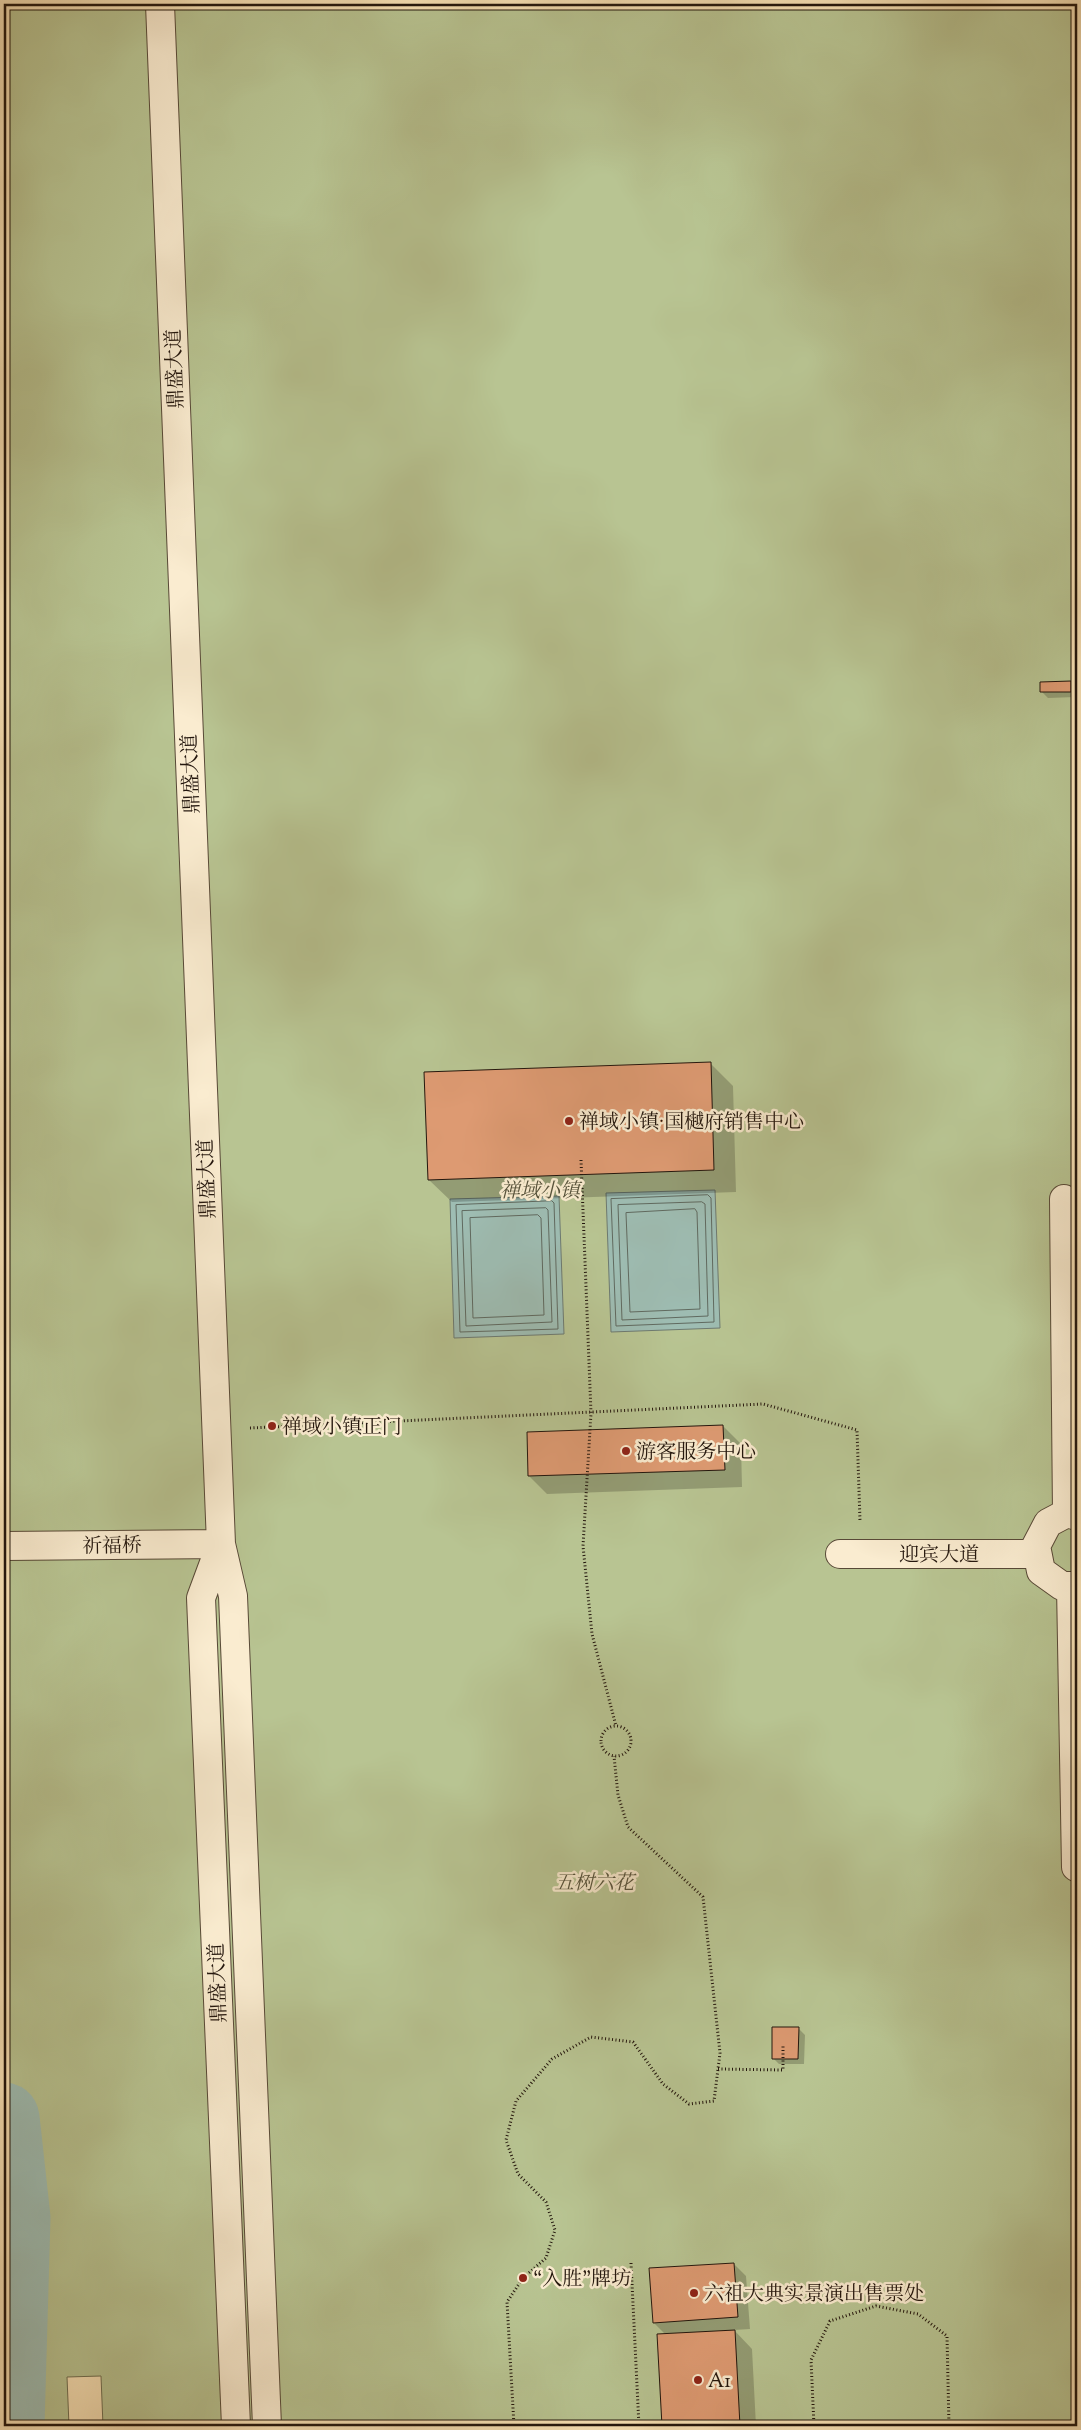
<svg xmlns="http://www.w3.org/2000/svg" width="1081" height="2430" font-family="'Sorts Mill Goudy','Noto Serif SC',serif">
  <style>
    .green { fill: #b8c492; stroke: #6e6d50 }
    .water { fill: #9ebdb3; stroke: #6d7a71 }
    .shadow { fill: #0003 }
    .lines { fill: none; stroke-linecap: round; stroke-linejoin: round }
    .shore { stroke: #606a60; stroke-width: 1 }
    .river { stroke: #9ebdb3; stroke-width: 71 }
    .building { fill: #dd9a72; stroke: #23160d }
    .minor-casing { stroke: #584937; stroke-width: 30 }
    .tertiary-casing { stroke: #584937; stroke-width: 30 }
    .path { stroke: #23160d; stroke-width: 3; stroke-dasharray: 1 2.5; stroke-linecap: butt }
    .minor { stroke: #faecd0; stroke-width: 28 }
    .tertiary { stroke: #faecd0; stroke-width: 28 }
    .poi-dot { fill: #8f2418; stroke: #faecd0; stroke-width: 2 }
    .labels { text-anchor: middle; stroke-width: 5; stroke-linejoin: round; paint-order: stroke }
    .street-label { font-size: 20px; fill: #23160d; stroke: #faecd0 }
    .poi-label { font-size: 20px; fill: #23160d; stroke: #faecd0; text-anchor: start }
    .park-label { font-size: 20px; font-style: italic; fill: #57533c; stroke: #faecd0 }
  </style>
  <rect width="100%" height="100%" fill="#f8e2b6"/>
  <filter id="stains"><feTurbulence type="fractalNoise" baseFrequency=".004" numOctaves="4"/><feColorMatrix values="0 0 0 0 .2 0 0 0 0 .09 0 0 0 0 .02 0 0 0 .5 -.17"/></filter>
  <radialGradient id="worn" r=".72"><stop offset=".6" stop-color="#630" stop-opacity="0"/><stop offset="1" stop-color="#630" stop-opacity=".3"/></radialGradient>
  <!-- green -->
  <path class="green" d="M4,4h1073v2422h-974l-2,-50 -34,1 2,49h-65z"/>
  <!-- water -->
  <path class="water" d="M715,1190l5,138 -109,4 -5,-139z
    M559,1196l5,138 -110,4 -4,-139z"/>
  <!-- shadow -->
  <path class="shadow" d="M1070,682l6,6v9l-28,1 -6,-6z
    M710,1063l23,23 3,106 -284,10 -23,-22z
    M723,1426l18,18 1,43 -195,7 -18,-18z
    M799,2029l6,6 -1,29h-25l-6,-6z
    M734,2264l12,12 4,53 -16,1 18,19 4,77h-93l-5,-91h8l-12,-12z"/>
  <g class="lines">
    <!-- shore -->
    <path class="shore" d="M708,1195l3,3 3,124 -98,4 -5,-127z
      M552,1201l2,2 4,126 -98,3 -4,-127z
      M702,1202l3,2 3,112 -86,4 -4,-115z
      M546,1208l2,2 4,112 -86,4 -4,-115z
      M695,1209l2,3 3,97 -70,3 -4,-99z
      M538,1215l3,3 3,97 -71,3 -3,-100z"/>
    <!-- river -->
    <path class="river" d="M4,2118l11,100 -6,208"/>
  </g>
  <!-- building -->
  <path class="building" d="M1071,681v11h-31v-10z
    M711,1062l3,108 -286,10 -4,-108z
    M723,1425l2,45 -197,6 -1,-44z
    M772,2027h27l-1,32h-26z
    M734,2263l4,54 -85,6 -4,-55z
    M735,2330l5,96h-78l-5,-92z"/>
  <g class="lines">
    <defs>
      <path id="minor" d="M1064,1199l3,314
        M1077,1516l-10,-3 -19,10 -12,23 5,25 21,15h15
        M840,1554h197
        M1071,1586l5,281"/>
      <path id="tertiary" d="M160,4l61,1540 12,52 34,830
        M221,1544l-20,54 35,828
        M4,1546l217,-2"/>
    </defs>
    <!-- minor casing -->
    <use href="#minor" class="minor-casing"/>
    <!-- tertiary casing -->
    <use href="#tertiary" class="tertiary-casing"/>
    <!-- path -->
    <path class="path" d="M581,1160l10,253 -8,133 9,88 24,92
      M250,1428l513,-24 94,26 3,91
      M601 1741a15 15 0 1 1 30 0a15 15 0 1 1-30 0Z
      M718,2069l65,1v-24
      M631,2263l8,163
      M514,2426l-7,-124 16,-24 23,-20 9,-28 -9,-28 -28,-28 -12,-34 10,-39 36,-42 39,-22 42,5 30,42 26,20 25,-3 6,-48 -17,-156 -75,-70 -10,-32 -4,-39
      M814,2426l-3,-66 19,-39 46,-15 42,8 29,22 2,90"/>
    <!-- minor -->
    <use href="#minor" class="minor"/>
    <!-- tertiary -->
    <use href="#tertiary" class="tertiary"/>
  </g>
  <!-- markers -->
  <g class="poi-dot">
    <circle cx="569" cy="1121" r="5"/>
    <circle cx="272" cy="1426" r="5"/>
    <circle cx="626" cy="1451" r="5"/>
    <circle cx="523" cy="2278" r="5"/>
    <circle cx="694" cy="2293" r="5"/>
    <circle cx="698" cy="2380" r="5"/>
  </g>
  <g class="labels">
    <!-- street labels -->
    <g class="street-label">
      <text transform="translate(174 369) rotate(-92)" y="7">鼎盛大道</text>
      <text transform="translate(190 774) rotate(-92)" y="7">鼎盛大道</text>
      <text transform="translate(206 1179) rotate(-92)" y="7">鼎盛大道</text>
      <text transform="translate(112 1545) rotate(-1)" y="7">祈福桥</text>
      <text x="939" y="1561">迎宾大道</text>
      <text transform="translate(217 1983) rotate(-92)" y="7">鼎盛大道</text>
    </g>
    <!-- poi labels -->
    <g class="poi-label">
      <text x="579" y="1128">禅域小镇·国樾府销售中心</text>
      <text x="282" y="1433">禅域小镇正门</text>
      <text x="636" y="1458">游客服务中心</text>
      <text x="533" y="2285">“入胜”牌坊</text>
      <text x="704" y="2300">六祖大典实景演出售票处</text>
      <text x="708" y="2387">A1</text>
    </g>
    <!-- park labels -->
    <g class="park-label">
      <text x="540" y="1197">禅域小镇</text>
      <text x="594" y="1889">五树六花</text>
    </g>
  </g>
  <!-- margin -->
  <rect width="1081" height="2430" fill="none" stroke="#f8e2b6" stroke-width="20"/>
  <rect x="5" y="5" width="1071" height="2420" fill="none" stroke="#23160d" stroke-width="2.5"/>
  <rect x="10" y="10" width="1061" height="2410" fill="none" stroke="#23160d"/>
  <rect width="100%" height="100%" filter="url(#stains)"/>
  <rect width="100%" height="100%" fill="url(#worn)"/>
</svg>
